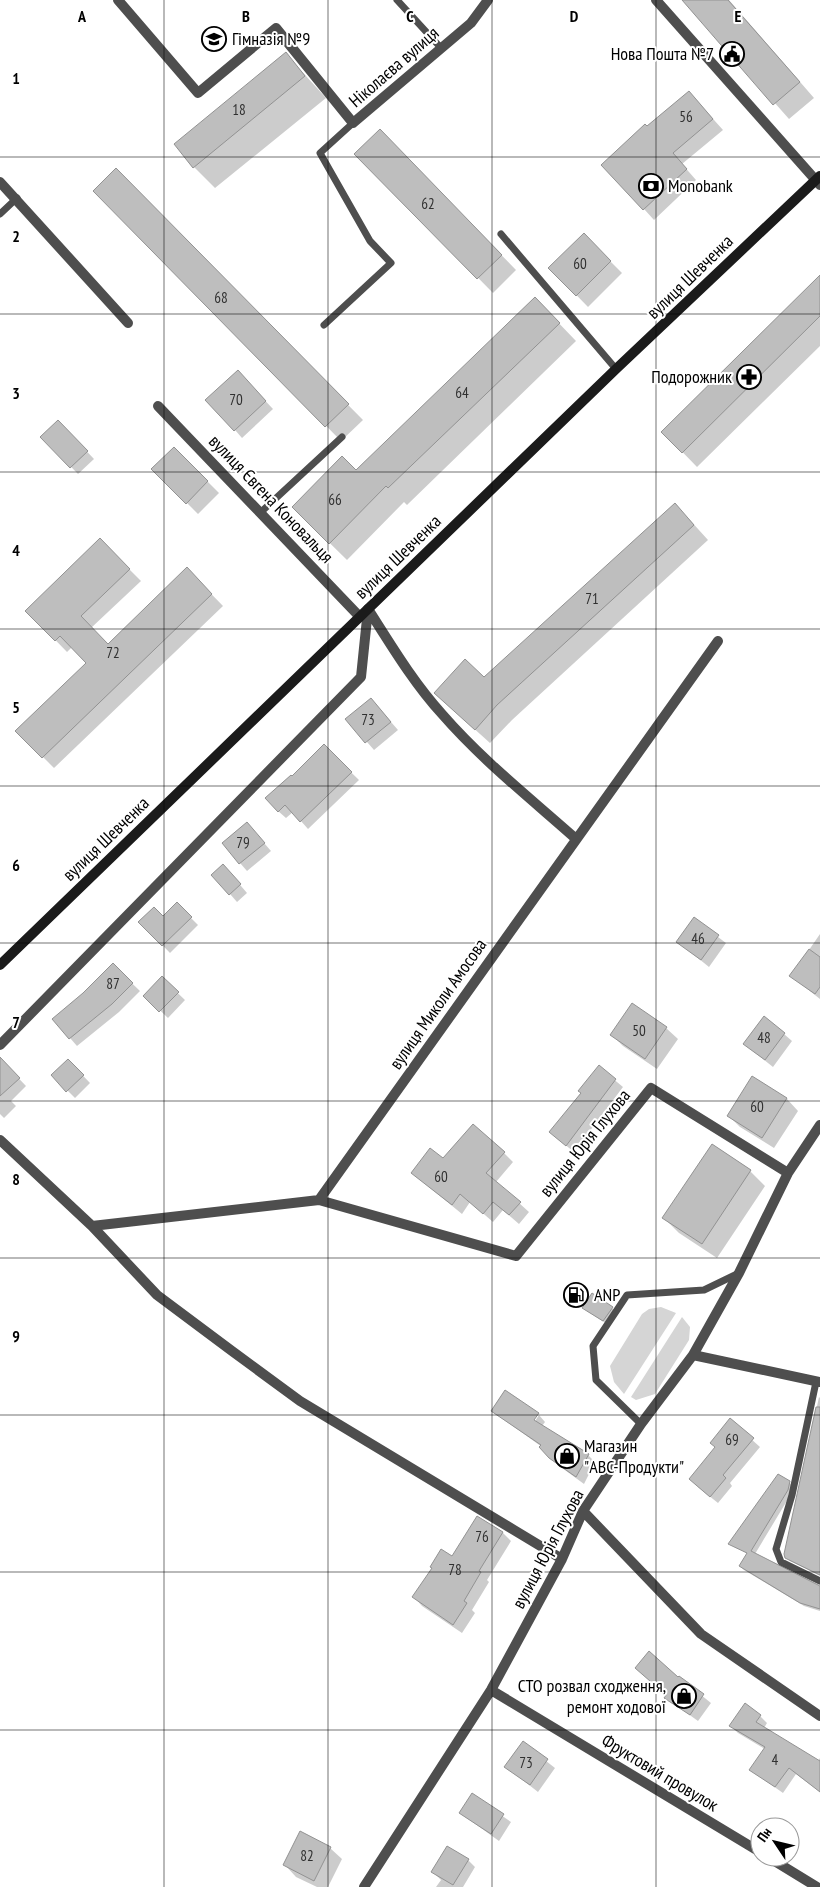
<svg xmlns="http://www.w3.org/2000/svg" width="820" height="1887" font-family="'PT Sans Narrow',sans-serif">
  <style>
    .green { fill: #d5d5d5 }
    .shadow { fill: #0003 }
    .building { fill: #bebebe; stroke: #929292 }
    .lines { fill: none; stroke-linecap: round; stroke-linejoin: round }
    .lane { stroke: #4e4e4e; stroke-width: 7 }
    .street { stroke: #4e4e4e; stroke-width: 10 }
    .secondary { stroke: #1b1b1b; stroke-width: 10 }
    .grid { fill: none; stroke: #000; stroke-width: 1; stroke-opacity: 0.55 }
    .labels { text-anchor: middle; stroke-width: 4; stroke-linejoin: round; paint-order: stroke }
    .number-label { font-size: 15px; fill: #303030 }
    .poi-label { font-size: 18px; fill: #000; stroke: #fff; text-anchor: start }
    .street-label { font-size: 18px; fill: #000; stroke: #fff }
    .grid-label { font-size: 16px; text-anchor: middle; font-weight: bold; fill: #000; stroke: #fff; stroke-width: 4; stroke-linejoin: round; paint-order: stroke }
  </style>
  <rect width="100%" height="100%" fill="#fff"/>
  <!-- green -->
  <path class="green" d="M661,1307l15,6 -52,81 -10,-12 -4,-16 32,-52 7,-5z
    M682,1317l8,10 -1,13 -34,54 -19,6 -5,-3z"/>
  <!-- shadow -->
  <path class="shadow" d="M684,0h45l85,98 -25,21z
    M286,54l40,44 -111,90 -21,-21z
    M689,92l34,38 -41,34 14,16 -42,40 -10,-11 3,-81z
    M380,131l136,139 -23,23 -137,-139z
    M116,170l247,250 -22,21 -246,-250z
    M584,235l38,38 -34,34 -38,-39z
    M820,277v69l-123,121 -34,-35z
    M552,316l24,25 -169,164 -3,-3 -57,58 -54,-53 63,-35z
    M245,379l28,30 -31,29 -7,-8z
    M58,421l36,38 -16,15 -36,-37z
    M174,448l45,45 -21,21 -45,-45z
    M689,519l19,21 -196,180 -22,23 -40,-36z
    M100,540l41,41 -50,47 17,17 79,-76 36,37 -169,162 -37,-37 71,-68 -16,-16 -5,5 -40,-41z
    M371,699l27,31 -24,20 -27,-31z
    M324,746l35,34 -51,49 -15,-17 -7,6 -8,-7 14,-33z
    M247,823l24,28 -24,20 -7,-8z
    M230,873l17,20 -10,9 -7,-8z
    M177,904l21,21 -28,28 -30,-31 23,-4z
    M694,919l32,24 -17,24 -31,-25z
    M820,934v65l-29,-23z
    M113,965l27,26 -21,21 -42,34 -7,-8 14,-44z
    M162,978l23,22 -17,18 -23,-22z
    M666,1028l12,11 -21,30 -34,-23 -11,-11z
    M784,1034l8,7 -19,26 -29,-23z
    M68,1060l22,23 -15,15 -23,-23z
    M5,1064l21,22 -15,15 5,5 -12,12 -4,-4v-46z
    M599,1067l24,20 -49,65 -16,-13z
    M753,1078l34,21 11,12 -24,37 -34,-21 -12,-12z
    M504,1153l9,9 -17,20 33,30 -10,12 -16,-14 -10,12 -23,-20 -8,12 -50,-41 31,-13z
    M750,1171l15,15 -48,72 -38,-25 -15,-15z
    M612,1308l3,3 -8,13 -20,-13z
    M819,1397l1,1v178l-30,-15 -5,-7z
    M492,1411l40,15 7,-11 6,7 -3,4 46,29 7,7 -11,22 -26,-19 -16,-18z
    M730,1420l30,27 -30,36 2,3 -14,17 -20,-16z
    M789,1482l3,4 -1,8 -36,60 65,32v25l-16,-5 -60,-36 -4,-4 8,-12 -18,-10z
    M502,1532l9,9 -24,39 2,2 -17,28 3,3 -13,20 -40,-27 -8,-9z
    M680,1678l31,25 -13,18 -32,-23z
    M760,1716l7,7 -3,5 54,33 2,-3v34l-24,-18 -13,19 -33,-23 15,-21 -27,-16 -7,-7z
    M523,1743l32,25 -17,24 -32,-25z
    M472,1795l39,27 -12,19 -39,-28z
    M330,1848l12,11 -14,28h-11l-21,-10 -11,-12z
    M468,1860l7,7 -12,20h-27l5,-7 -8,-8z"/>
  <!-- building -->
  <path class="building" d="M682,0h46l72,82 -27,23z
    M286,52l19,24 -112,92 -19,-24z
    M689,91l24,28 -40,34 14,16 -44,41 -42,-45 44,-41 2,2z
    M380,129l122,126 -25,24 -123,-125z
    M116,168l233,236 -24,23 -232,-236z
    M584,233l27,28 -35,35 -28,-28z
    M820,275v41l-138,137 -21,-21z
    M535,297l25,26 -172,165 -2,-2 -57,58 -37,-37 50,-51 14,14z
    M238,370l28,31 -32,30 -29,-31z
    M58,420l30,31 -18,17 -30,-31z
    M174,447l34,34 -22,23 -35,-35z
    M675,503l19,22 -197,180 -22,25 -41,-37 31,-34 19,18z
    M100,538l30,31 -49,47 27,28 79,-77 25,27 -170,164 -27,-27 71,-68 -26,-27 -5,5 -30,-30z
    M371,698l20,24 -26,21 -20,-24z
    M324,744l28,28 -52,50 -15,-17 -7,7 -13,-14 26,-23 1,1z
    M247,822l18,21 -26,21 -17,-21z
    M223,864l18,20 -12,11 -18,-20z
    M177,902l15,15 -30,29 -24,-24 16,-15 9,9z
    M694,917l25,18 -18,25 -25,-18z
    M809,949l11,8v30l-5,7 -26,-18z
    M113,963l20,20 -21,21 -43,35 -17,-20 31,-26z
    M162,976l17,16 -20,20 -16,-16z
    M632,1003l35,24 -22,32 -35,-24z
    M764,1016l21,17 -20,27 -22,-16z
    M0,1057l20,21 -20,18z
    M68,1059l16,16 -18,17 -15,-17z
    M599,1065l17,14 -50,67 -17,-14 32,-39 -3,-2z
    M752,1076l35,22 -25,40 -35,-22z
    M473,1124l32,28 -19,21 35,29 -12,13 -16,-13 -10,12 -23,-20 -8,11 -41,-32 19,-25 13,10z
    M712,1144l39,26 -49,74 -40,-26z
    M592,1293l21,14 -10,14 -21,-13z
    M505,1390l34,23 -5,7 55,34 -13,23 -27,-19 -10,-11 2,-2 -50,-34z
    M816,1407h4v168l-35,-17 -1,-4z
    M730,1418l24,20 -31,37 3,3 -16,19 -21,-18 26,-32 -5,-4z
    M778,1474l12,7 -2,9 -37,61 69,35v23l-20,-6 -61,-37 8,-13 -19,-9z
    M477,1516l26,16 -24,39 2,1 -17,29 3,2 -14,22 -41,-28 20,-29 -2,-1 11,-18 11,7z
    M649,1651l29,26 1,-1 25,18 -14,21 -26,-17 2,-3 -31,-27z
    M745,1703l16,12 -5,7 64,39v31l-31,-24 -14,19 -26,-17 16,-23 -36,-21z
    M523,1741l25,18 -18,26 -26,-18z
    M472,1793l32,21 -13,20 -32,-21z
    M300,1831l31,16 -17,34 -31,-16z
    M447,1846l22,13 -16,26 -22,-13z"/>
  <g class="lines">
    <!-- lane -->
    <path class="lane" d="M397,0l44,48
      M0,214l17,-16
      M501,234l115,135
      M324,325l67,-62 -21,-22 -50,-88 33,-30
      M261,512l81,-75
      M816,1382l-24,113 -16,54 5,13 39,19
      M641,1424l-45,-44 -3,-34 34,-51 77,-5 35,-17"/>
    <!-- street -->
    <path class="street" d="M118,0l80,93 78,-65 77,95 118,-100 17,-23
      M656,0l164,185
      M0,182l128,141
      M158,406l201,210
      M368,609c23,36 45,73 74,105 40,46 88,84 133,124
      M0,1045l361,-368 7,-68
      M0,1140l92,86 65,69 75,56 68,50 262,158
      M319,1200l197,56 135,-168 137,85
      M92,1226l227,-26 399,-559
      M693,1355l127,27
      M583,1511l118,123 119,82
      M491,1690l269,162
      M768,1857l49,30
      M364,1887l127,-197 71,-131 21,-48 58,-87 52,-69 46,-82 49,-100 32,-48"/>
    <!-- secondary -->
    <path class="secondary" d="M0,965l616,-596 204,-193"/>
  </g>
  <!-- grid -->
  <path class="grid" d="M164,0v1887M328,0v1887M492,0v1887M656,0v1887M0,157h820M0,314h820M0,472h820M0,629h820M0,786h820M0,943h820M0,1101h820M0,1258h820M0,1415h820M0,1572h820M0,1730h820"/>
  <!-- icons -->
  <defs>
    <symbol id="school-ring" viewBox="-11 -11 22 22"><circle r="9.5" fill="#fff" stroke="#000" stroke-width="1.5"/><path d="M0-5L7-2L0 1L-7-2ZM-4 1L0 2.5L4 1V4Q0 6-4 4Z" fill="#000"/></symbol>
    <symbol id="civic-ring" viewBox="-11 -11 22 22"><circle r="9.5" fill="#fff" stroke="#000" stroke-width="1.5"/><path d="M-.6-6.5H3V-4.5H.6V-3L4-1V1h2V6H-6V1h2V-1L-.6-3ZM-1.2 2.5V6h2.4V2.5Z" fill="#000"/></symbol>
    <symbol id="bank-ring" viewBox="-11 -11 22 22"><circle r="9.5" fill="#fff" stroke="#000" stroke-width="1.5"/><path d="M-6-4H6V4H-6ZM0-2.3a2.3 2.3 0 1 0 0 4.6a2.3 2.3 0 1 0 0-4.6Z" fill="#000"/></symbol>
    <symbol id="pharmacy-ring" viewBox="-11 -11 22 22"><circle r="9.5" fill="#fff" stroke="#000" stroke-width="1.5"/><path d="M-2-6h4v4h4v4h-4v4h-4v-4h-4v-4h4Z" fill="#000"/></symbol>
    <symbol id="fuel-ring" viewBox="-11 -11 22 22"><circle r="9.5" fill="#fff" stroke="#000" stroke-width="1.5"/><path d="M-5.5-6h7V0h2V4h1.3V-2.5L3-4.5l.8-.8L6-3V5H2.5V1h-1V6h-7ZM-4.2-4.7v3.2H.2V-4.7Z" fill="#000"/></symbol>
    <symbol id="shop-ring" viewBox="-11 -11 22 22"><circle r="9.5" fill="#fff" stroke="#000" stroke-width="1.5"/><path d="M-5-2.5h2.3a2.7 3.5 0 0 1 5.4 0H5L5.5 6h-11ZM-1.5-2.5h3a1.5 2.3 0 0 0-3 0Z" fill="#000"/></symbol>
  </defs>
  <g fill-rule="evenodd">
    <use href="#school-ring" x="200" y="25" width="28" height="28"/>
    <use href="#civic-ring" x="718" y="40" width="28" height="28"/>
    <use href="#bank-ring" x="637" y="172" width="28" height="28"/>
    <use href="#pharmacy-ring" x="735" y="363" width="28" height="28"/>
    <use href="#fuel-ring" x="562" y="1281" width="28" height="28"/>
    <use href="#shop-ring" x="553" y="1442" width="28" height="28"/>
    <use href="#shop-ring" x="670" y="1682" width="28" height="28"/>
  </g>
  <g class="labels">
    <!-- number labels -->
    <g class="number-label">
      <text x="239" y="115">18</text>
      <text x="686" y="122">56</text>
      <text x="428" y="209">62</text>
      <text x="580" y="269">60</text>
      <text x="221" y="303">68</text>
      <text x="462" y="398">64</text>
      <text x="236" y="405">70</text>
      <text x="335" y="505">66</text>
      <text x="592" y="604">71</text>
      <text x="113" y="658">72</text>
      <text x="368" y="725">73</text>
      <text x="243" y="848">79</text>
      <text x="698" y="944">46</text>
      <text x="113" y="989">87</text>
      <text x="639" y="1036">50</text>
      <text x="764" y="1043">48</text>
      <text x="757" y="1112">60</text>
      <text x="441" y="1182">60</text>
      <text x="732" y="1445">69</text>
      <text x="482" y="1542">76</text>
      <text x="455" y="1575">78</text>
      <text x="775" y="1765">4</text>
      <text x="526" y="1768">73</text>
      <text x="307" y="1861">82</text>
    </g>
    <!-- poi labels -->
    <g class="poi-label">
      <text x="232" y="45">Гімназія №9</text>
      <text x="714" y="60" text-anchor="end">Нова Пошта №7</text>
      <text x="668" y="192">Monobank</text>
      <text x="732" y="383" text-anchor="end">Подорожник</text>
      <text x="594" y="1301">ANP</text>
      <text x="584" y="1452">Магазин<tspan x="584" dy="21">"ABC-Продукти"</tspan></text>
      <text x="666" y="1692" text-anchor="end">СТО розвал сходження,<tspan x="666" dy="21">ремонт ходової</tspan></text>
    </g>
    <!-- street labels -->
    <g class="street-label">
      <text transform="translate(394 67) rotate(-41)" y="6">Ніколаєва вулиця</text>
      <text transform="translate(690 277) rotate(-44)" y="6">вулиця Шевченка</text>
      <text transform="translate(271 499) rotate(46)" y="6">вулиця Євгена Коновальця</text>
      <text transform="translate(398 557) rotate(-44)" y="6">вулиця Шевченка</text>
      <text transform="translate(106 839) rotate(-44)" y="6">вулиця Шевченка</text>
      <text transform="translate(438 1004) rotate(-55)" y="6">вулиця Миколи Амосова</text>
      <text transform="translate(585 1143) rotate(-51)" y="6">вулиця Юрія Глухова</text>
      <text transform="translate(548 1549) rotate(-62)" y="6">вулиця Юрія Глухова</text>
      <text transform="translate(660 1773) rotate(31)" y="6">Фруктовий провулок</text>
    </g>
  </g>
  <g class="grid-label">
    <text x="82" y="22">A</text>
    <text x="246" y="22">B</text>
    <text x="410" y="22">C</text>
    <text x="574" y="22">D</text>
    <text x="738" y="22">E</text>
    <text x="16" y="84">1</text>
    <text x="16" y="242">2</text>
    <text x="16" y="399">3</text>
    <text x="16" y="556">4</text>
    <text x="16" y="713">5</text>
    <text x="16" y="871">6</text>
    <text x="16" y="1028">7</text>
    <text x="16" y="1185">8</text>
    <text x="16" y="1342">9</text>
  </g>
  <!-- north arrow -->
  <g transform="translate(775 1842) rotate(305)"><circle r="24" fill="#ffffff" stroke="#999999"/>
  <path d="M0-4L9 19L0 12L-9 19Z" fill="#000000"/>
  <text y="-8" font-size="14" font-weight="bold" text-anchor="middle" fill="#000000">Пн</text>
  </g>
</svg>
